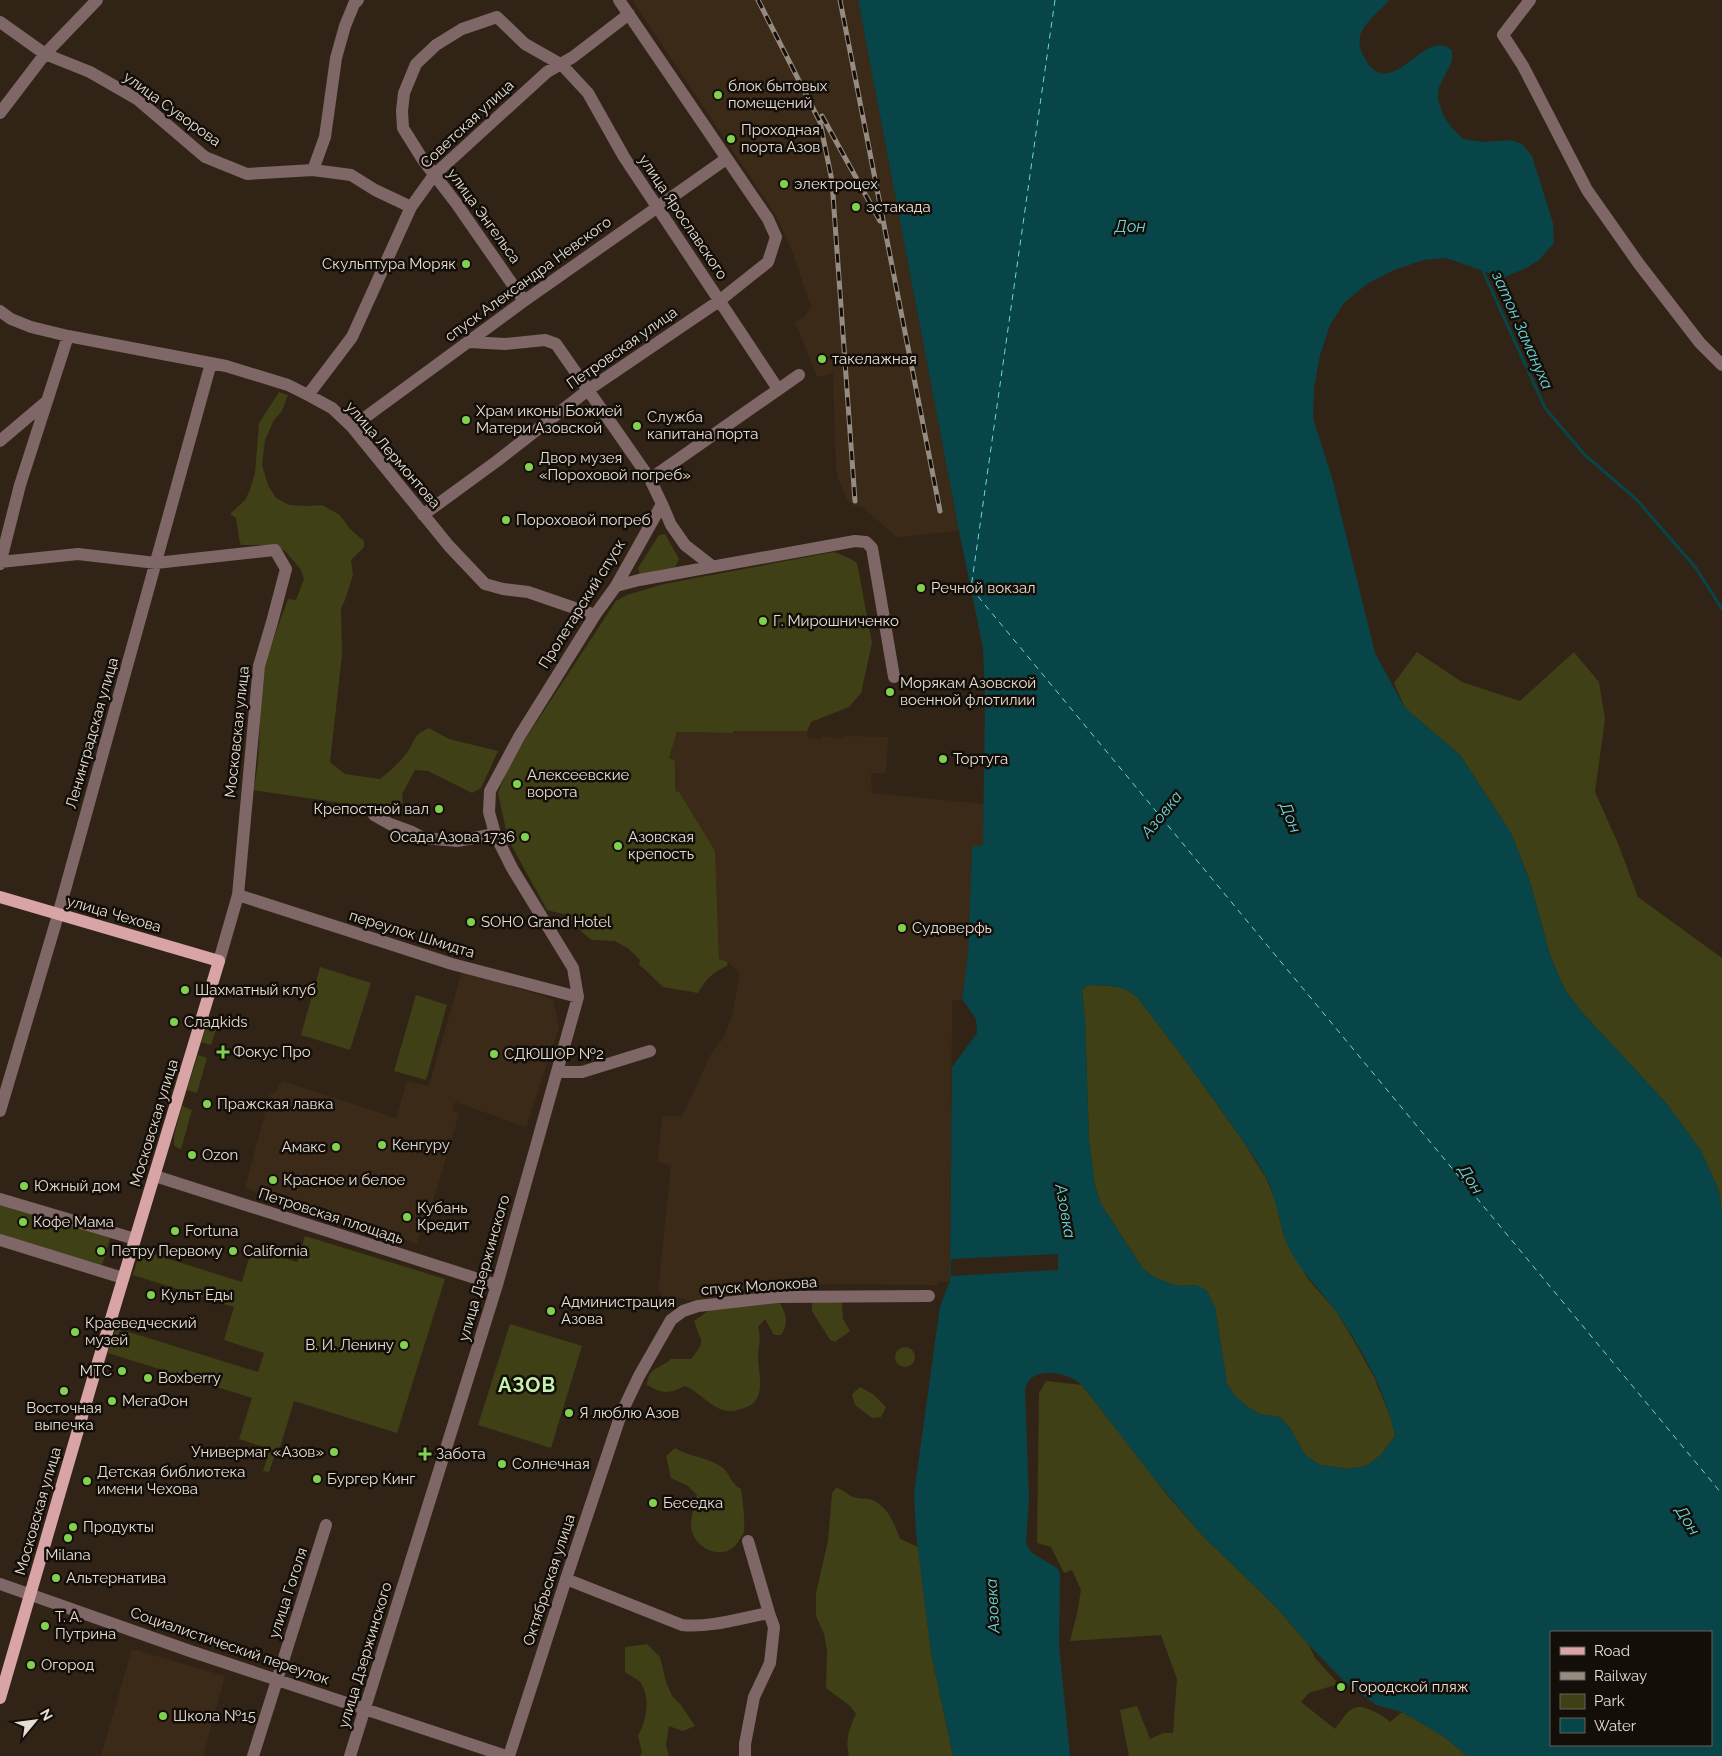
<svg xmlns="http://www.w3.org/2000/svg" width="1722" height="1756" font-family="Raleway,sans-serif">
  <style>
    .built { fill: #3c2a18 }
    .green { fill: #3f4015 }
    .water { fill: #074548; fill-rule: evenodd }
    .pier { fill: #312417 }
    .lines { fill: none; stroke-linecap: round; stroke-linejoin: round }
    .stream { stroke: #074548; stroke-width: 3 }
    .ferry { stroke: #69d8de; stroke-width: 1; stroke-dasharray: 6 5; stroke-linecap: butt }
    .minor { stroke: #7f6667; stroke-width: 12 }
    .major { stroke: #d8a4a6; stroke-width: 12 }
    .rail-casing { stroke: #968b81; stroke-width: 5 }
    .rail { stroke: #140e09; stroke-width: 3; stroke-dasharray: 9; stroke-linecap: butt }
    .poi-dot { fill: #81d050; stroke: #140e09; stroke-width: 2 }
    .labels { text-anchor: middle; stroke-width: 5; stroke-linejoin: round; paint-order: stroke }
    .poi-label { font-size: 15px; fill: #e6ddd5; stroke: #140e09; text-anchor: start }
    .street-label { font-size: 15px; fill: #e6ddd5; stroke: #140e09 }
    .water-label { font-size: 16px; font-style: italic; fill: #69d8de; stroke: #140e09 }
    .district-label { font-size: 20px; font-weight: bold; letter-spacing: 1px; fill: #c6f2af; stroke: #140e09 }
  </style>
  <rect width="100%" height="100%" fill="#312417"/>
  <!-- built -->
  <path class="built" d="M632,0h226l101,531 -62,6 -35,-30 -9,-2 -6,-5 -9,-22 -2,-11 -3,-94 -16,4 -22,-55 9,-4 7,-11 -18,-54 -16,-36z
    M733,731h74l1,7 13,1 1,-3 18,3 4,-3 44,1 -2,36h-15l1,20 112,11 -1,39 -2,3 -9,3 -4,104 -4,39 -2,7 -10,2 -2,280 -11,1 -2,3 -135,-1v4l-39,2 -1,1 -12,2v-2l-59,10 -13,-3 -1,2 -16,-4 1,-4 -4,-1 13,-125 -13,-5 4,-45h20l31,-66 10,-11 9,-23 8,-42 -12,-12 -9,-3 -4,-108 -40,-59v-31l-6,-2 8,-27 56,1z
    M462,971l91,28 6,28 -33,100 -71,-25 -3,8 7,4 -21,71 -21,59 -172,-56 25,-94h4l8,-13 114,37 11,-37 22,5z
    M132,1649l93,27 -22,80h-102z"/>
  <!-- green -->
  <path class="green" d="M279,392l9,3 -6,16 -8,9 -9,20 -3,25 6,20 8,13 13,7 16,1 17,-1 18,10 10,14 14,12v6l-13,13 2,15 -8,25 -4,8 1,47 -12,107 15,12 35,5c9,-7 18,-15 26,-25 10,-13 5,-18 23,-26l20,11 49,12 -17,37 -9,5 -44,-22 -13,-1 -13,24 1,8 -18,15 -16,-10 -116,-17c10,-37 4,-77 10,-114 5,-26 16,-52 25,-77l8,1 8,-21 -3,-9 -15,-18 -11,-7h-34l-2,-7 -3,-20 -6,-4 15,-14 5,-10 5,-17 4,-50z
    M665,534l14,25 -4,8 -35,7 -2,-6 21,-33z
    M834,552l15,6 8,5 15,80 -11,50 -12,14 -38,15 -4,9h-74v2l-56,-1 -8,26 6,3v30l4,1 36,59 4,108 9,3 -1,4c-14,6 -22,14 -29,27l-35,-6 -24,-23 1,-4 -11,-11 -14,-8 -23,-1 -8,-6 -17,-19 -20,-5 -39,-71 -10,-46 13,-32 105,-160 11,-6 37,-11z
    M1417,652l45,30 58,19 54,-49 25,30 6,37 -10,73 24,54 19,51 84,61v255l-3,-22 -18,-40 -34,-47 -86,-93 -16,-21 -14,-32 -22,-79 -18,-46 -51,-78 -55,-47 -11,-25z
    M320,967l51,16 -21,67 -49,-15z
    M1090,985c20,1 32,-1 48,13l48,63 57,80 23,37 9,21 8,35 25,45 28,32 18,30 20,36 18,44 3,15 -14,19 -15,11 -18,3 -28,-4 -15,-10 -15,-27 -10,-11 -20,-3 -11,-6 -12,-10 -10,-14 -12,-77 -9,-17 -11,-5 -13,1 -11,-2 -17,-7 -11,-8 -42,-65 -6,-18 -6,-46 -4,-121 -3,-28 3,-4z
    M416,995l31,10 -21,75 -32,-9z
    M209,1018l10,2 -8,25 -10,-3z
    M198,1055l9,3 -10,35 -10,-3z
    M182,1106l10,4 -11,39 -5,-2 -2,-2v-9z
    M0,1205l110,33 -8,28 -102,-30z
    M305,1236l140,43 -48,154 -103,-32 -15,50h-3l-7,21 -6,-1 7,-22 -31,-10 13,-41 -144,-45 8,-25 142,44 6,-19 -40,-13 10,-33 -101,-32 7,-25 102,32 10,-34 45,14z
    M747,1293l30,4c7,15 14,23 4,38h-7l-9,-16 -7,8c3,10 1,17 0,27 0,19 10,47 -14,54 -4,1 -8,3 -12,3 -19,1 -30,-18 -47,-25 -16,8 -22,8 -38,-1 1,-18 13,-16 24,-26h20c16,-20 10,-16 3,-38l14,-10 8,-8 10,-7z
    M835,1293l7,10 1,16 7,12 -15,11 -5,-2 -18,-29v-13z
    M510,1324l72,22 -31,102 -73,-23z
    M895 1357a10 10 0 1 1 20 0a10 10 0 1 1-20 0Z
    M1046,1381l36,4 86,111 35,40 73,71 33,38 6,13 21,23 -1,4 -26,8 -8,9 34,27c12,-16 17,-29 38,-18 6,3 12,6 17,11l12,-10 41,24 24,20h-338l-9,-46 17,-4 13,33 13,-6h10l4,-54 -16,-44 -91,6 7,-27 4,-24 -9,-20 -8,3 -13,-26 -14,-4 2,-150z
    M860,1387l13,7 13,13 -5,10 -9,1 -17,-13 -3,-11z
    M675,1448c15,9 33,9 48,20 7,6 8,16 18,21 2,13 4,30 3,43 -1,3 -4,7 -6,10 -14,21 -46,7 -47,-17 0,-9 4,-21 6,-30l-9,-9 -17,-8 -5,-22z
    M836,1488c8,1 10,6 17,9 6,2 11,1 16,2 18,5 25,24 31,40l18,8 13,105 22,104h-104c-4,-17 0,-27 7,-42l-7,-9 -23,-17 1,-37 -3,-17 -8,-18v-23l12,-52 4,-48z
    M647,1644l13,13 6,25 6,14 9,9 14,21 -12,5 -14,-5 -3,19 3,11h-29l2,-4 -4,-16c8,-15 14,-40 1,-55 -4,-3 -10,-6 -14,-9v-25z"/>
  <!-- water -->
  <path class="water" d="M858,0h531c-14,18 -40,30 -25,57 25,46 54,-19 81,-11 3,1 4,3 7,4v11l-13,26 -1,13 6,17 8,11 11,11 20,3 28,-2 11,4 10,12 21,67 1,20 -15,17 -13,8 -21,9 -10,-2 -49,-17 -23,2 -29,10 -27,14 -23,19 -14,22 -10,30 -6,33 -1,30 19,60 43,175 30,55 55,47 51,78 18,46 22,79 14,32 16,21 86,93 34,47 18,40 3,22v543h-255l-24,-20 -41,-24 -26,-7 -19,-14 -15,-12 -33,-34 -33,-38 -73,-71 -50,-59 -71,-92c-12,-11 -38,-18 -52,-6 -3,3 -4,7 -5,11l4,109 -3,45 6,9 25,15 3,6 -1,71 11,111h-117l-22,-104 -15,-119 -2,-39 26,-188 10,-25 2,-214 25,-34 -1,-14 -14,-20 6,-46 4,-104 2,-3h7l2,-3 2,-145 -2,-50 -24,-117zM1090,985c20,1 32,-1 48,13 29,38 58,76 86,116 14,20 30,41 42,63 13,24 12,52 25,75 12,23 32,40 46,61 25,36 49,79 58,123l-14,19 -15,11 -18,3 -28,-4 -15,-10 -15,-27 -10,-11 -20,-3 -11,-6 -12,-10 -10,-14 -12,-77 -9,-17 -11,-5 -13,1 -11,-2 -17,-7 -11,-8 -42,-65 -6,-18 -6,-46 -4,-121 -3,-28 3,-4zM1551,1632h160v113h-160z"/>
  <!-- pier -->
  <path class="pier" d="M1058,1254v16l-107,6v-17z"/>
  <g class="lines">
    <!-- stream -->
    <path class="stream" d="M1483,271l62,137 40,47 52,45 59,68 26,41"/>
    <!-- ferry -->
    <path class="ferry" d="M1055,0l-84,588 751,906"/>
    <!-- minor -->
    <path class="minor" d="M1530,0l-27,35 20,31 64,124 52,74 61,79 22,22
      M0,22l45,32 45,18 47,27 68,58 42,17 66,-4 38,5 24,15 36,17
      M0,113l45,-59 52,-54
      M313,170l12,-33 11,-79 9,-32 9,-22 4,-4
      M524,301l-68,-98 -33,-43 -20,-32 -1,-17 2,-18 12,-29 20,-19 26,-16 35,-12 28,27 37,21 26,28 36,64 154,232
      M0,311l11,8 20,8 37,9 158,30 62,19 20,10 24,13 20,19 97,119 36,38 18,5 25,3 67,23
      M308,395l44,-58 59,-130 23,-32 113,-103 26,-15 56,-43
      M352,427l172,-126 202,-142
      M0,441l47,-40
      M650,479l149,-104
      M662,504l9,21 14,20 27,21
      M423,515l74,-54 91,-71 131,-89 49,-39 8,-25 -8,-18 -149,-219
      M0,562l78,-8 78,9 119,-13 11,19 -14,53 -13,44 -21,229 -19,66
      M0,564l20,-79 48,-149
      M616,586l23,-6 216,-39 11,1 6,6 22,129
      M374,815l16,9 22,8 11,6 34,3 38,-7
      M238,895l214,69 126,33
      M557,1072h25l68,-21
      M0,1111l58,-196 153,-552
      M155,1176l342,109
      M0,1199l135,40
      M0,1240l123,38
      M566,1579l116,46c28,3 59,-7 87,-12
      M0,1584l190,67 316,105
      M253,1756l73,-231
      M350,1756l147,-471 81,-288 -5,-29 -61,-100 -17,-34 -6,-22 1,-21 29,-54 76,-122 21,-29 46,-82 -12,-25 -94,-135 -11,-4 -40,4 -36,-2
      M509,1756l57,-177 55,-165 18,-38 32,-56 12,-9 15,-5 79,-9 152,-1
      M745,1756v-12l9,-47 16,-34 4,-36 -5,-14 -21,-72"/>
    <!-- major -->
    <path class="major" d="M0,897l219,64 -127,421 -92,316"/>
    <defs>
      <path id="rail" d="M758,0l62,122 12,59 23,320
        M840,0l100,511
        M822,116l58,105"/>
    </defs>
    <!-- rail casing -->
    <use href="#rail" class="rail-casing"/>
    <!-- rail -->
    <use href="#rail" class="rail"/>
  </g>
  <!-- markers -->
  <g class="poi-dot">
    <circle cx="718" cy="95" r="5"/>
    <circle cx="731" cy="139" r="5"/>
    <circle cx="784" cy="184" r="5"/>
    <circle cx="856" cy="207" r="5"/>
    <circle cx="466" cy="264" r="5"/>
    <circle cx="822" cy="359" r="5"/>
    <circle cx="466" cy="420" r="5"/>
    <circle cx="637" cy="426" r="5"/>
    <circle cx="529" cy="467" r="5"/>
    <circle cx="506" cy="520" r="5"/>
    <circle cx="921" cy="588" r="5"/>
    <circle cx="763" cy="621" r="5"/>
    <circle cx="890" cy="692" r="5"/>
    <circle cx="943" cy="759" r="5"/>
    <circle cx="517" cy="784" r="5"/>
    <circle cx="439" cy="809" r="5"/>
    <circle cx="525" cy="837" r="5"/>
    <circle cx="618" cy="846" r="5"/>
    <circle cx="471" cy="922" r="5"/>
    <circle cx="902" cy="928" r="5"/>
    <circle cx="185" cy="990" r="5"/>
    <circle cx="174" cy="1022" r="5"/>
    <path d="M220.5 1044.5h5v5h5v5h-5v5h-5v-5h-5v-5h5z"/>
    <circle cx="494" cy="1054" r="5"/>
    <circle cx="207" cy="1104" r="5"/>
    <circle cx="382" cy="1145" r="5"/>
    <circle cx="336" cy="1147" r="5"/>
    <circle cx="192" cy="1155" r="5"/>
    <circle cx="273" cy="1180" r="5"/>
    <circle cx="24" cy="1186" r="5"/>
    <circle cx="407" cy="1217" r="5"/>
    <circle cx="23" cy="1222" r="5"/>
    <circle cx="175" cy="1231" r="5"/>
    <circle cx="101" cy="1251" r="5"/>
    <circle cx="233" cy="1251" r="5"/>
    <circle cx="151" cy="1295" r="5"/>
    <circle cx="551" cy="1311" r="5"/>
    <circle cx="75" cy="1332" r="5"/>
    <circle cx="404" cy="1345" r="5"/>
    <circle cx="122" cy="1371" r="5"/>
    <circle cx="148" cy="1378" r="5"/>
    <circle cx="64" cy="1391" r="5"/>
    <circle cx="112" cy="1401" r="5"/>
    <circle cx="569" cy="1413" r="5"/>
    <circle cx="334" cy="1452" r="5"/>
    <path d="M422.5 1446.5h5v5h5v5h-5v5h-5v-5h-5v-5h5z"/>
    <circle cx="502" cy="1464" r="5"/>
    <circle cx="317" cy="1479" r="5"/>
    <circle cx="87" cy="1481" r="5"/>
    <circle cx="653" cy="1503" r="5"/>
    <circle cx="73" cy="1527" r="5"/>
    <circle cx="68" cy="1538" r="5"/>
    <circle cx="56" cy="1578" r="5"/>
    <circle cx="45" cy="1626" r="5"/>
    <circle cx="31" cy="1665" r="5"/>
    <circle cx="1341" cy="1687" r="5"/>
    <circle cx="163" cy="1716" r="5"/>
  </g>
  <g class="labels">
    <!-- poi labels -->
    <g class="poi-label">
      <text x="728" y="91">блок бытовых<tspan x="728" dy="17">помещений</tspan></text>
      <text x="741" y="135">Проходная<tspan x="741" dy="17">порта Азов</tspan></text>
      <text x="794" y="189">электроцех</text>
      <text x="866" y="212">эстакада</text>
      <text x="456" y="269" text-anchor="end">Скульптура Моряк</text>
      <text x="832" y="364">такелажная</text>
      <text x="476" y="416">Храм иконы Божией<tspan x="476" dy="17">Матери Азовской</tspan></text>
      <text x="647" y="422">Служба<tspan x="647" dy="17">капитана порта</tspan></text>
      <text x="539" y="463">Двор музея<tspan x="539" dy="17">«Пороховой погреб»</tspan></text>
      <text x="516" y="525">Пороховой погреб</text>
      <text x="931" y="593">Речной вокзал</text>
      <text x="773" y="626">Г. Мирошниченко</text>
      <text x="900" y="688">Морякам Азовской<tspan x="900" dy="17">военной флотилии</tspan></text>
      <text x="953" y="764">Тортуга</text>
      <text x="527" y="780">Алексеевские<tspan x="527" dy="17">ворота</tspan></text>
      <text x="429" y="814" text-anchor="end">Крепостной вал</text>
      <text x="515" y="842" text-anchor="end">Осада Азова 1736</text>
      <text x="628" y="842">Азовская<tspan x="628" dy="17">крепость</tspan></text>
      <text x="481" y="927">SOHO Grand Hotel</text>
      <text x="912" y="933">Судоверфь</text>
      <text x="195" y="995">Шахматный клуб</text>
      <text x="184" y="1027">Сладkids</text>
      <text x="233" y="1057">Фокус Про</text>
      <text x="504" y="1059">СДЮШОР №2</text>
      <text x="217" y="1109">Пражская лавка</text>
      <text x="392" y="1150">Кенгуру</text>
      <text x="326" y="1152" text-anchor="end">Амакс</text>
      <text x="202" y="1160">Ozon</text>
      <text x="283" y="1185">Красное и белое</text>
      <text x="34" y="1191">Южный дом</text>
      <text x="417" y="1213">Кубань<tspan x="417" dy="17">Кредит</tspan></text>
      <text x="33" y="1227">Кофе Мама</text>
      <text x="185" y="1236">Fortuna</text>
      <text x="111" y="1256">Петру Первому</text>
      <text x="243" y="1256">California</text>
      <text x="161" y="1300">Культ Еды</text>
      <text x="561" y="1307">Администрация<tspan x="561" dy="17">Азова</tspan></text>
      <text x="85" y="1328">Краеведческий<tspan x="85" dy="17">музей</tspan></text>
      <text x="394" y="1350" text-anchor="end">В. И. Ленину</text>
      <text x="112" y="1376" text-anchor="end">МТС</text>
      <text x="158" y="1383">Boxberry</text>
      <text x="122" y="1406">МегаФон</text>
      <text x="64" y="1413" text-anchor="middle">Восточная<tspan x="64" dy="17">выпечка</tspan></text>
      <text x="579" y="1418">Я люблю Азов</text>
      <text x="324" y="1457" text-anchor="end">Универмаг «Азов»</text>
      <text x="436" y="1459">Забота</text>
      <text x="512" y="1469">Солнечная</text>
      <text x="97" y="1477">Детская библиотека<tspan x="97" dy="17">имени Чехова</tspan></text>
      <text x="327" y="1484">Бургер Кинг</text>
      <text x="663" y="1508">Беседка</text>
      <text x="83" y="1532">Продукты</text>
      <text x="68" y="1560" text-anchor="middle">Milana</text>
      <text x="66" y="1583">Альтернатива</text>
      <text x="55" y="1622">Т. А.<tspan x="55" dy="17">Путрина</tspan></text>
      <text x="41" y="1670">Огород</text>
      <text x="1351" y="1692">Городской пляж</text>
      <text x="173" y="1721">Школа №15</text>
    </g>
    <!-- street labels -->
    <g class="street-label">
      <text transform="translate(172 109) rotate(36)" y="5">улица Суворова</text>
      <text transform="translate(467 124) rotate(-43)" y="5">Советская улица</text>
      <text transform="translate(484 216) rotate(54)" y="5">улица Энгельса</text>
      <text transform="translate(683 217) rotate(56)" y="5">улица Ярославского</text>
      <text transform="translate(528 279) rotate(-36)" y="5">спуск Александра Невского</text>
      <text transform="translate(622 348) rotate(-35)" y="5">Петровская улица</text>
      <text transform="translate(393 455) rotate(49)" y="5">улица Лермонтова</text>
      <text transform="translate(582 604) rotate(-58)" y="5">Пролетарский спуск</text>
      <text transform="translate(237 732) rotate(-84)" y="5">Московская улица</text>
      <text transform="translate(92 733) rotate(-74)" y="5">Ленинградская улица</text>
      <text transform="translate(114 914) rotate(16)" y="5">улица Чехова</text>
      <text transform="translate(412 934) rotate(17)" y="5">переулок Шмидта</text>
      <text transform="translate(154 1123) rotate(-73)" y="5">Московская улица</text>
      <text transform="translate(331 1216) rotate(18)" y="5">Петровская площадь</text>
      <text transform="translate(484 1268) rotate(-74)" y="5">улица Дзержинского</text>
      <text transform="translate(759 1286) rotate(-4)" y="5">спуск Молокова</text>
      <text transform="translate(38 1511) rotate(-74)" y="5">Московская улица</text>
      <text transform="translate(549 1580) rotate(-72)" y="5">Октябрьская улица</text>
      <text transform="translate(288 1593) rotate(-72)" y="5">улица Гоголя</text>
      <text transform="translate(230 1646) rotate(19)" y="5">Социалистический переулок</text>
      <text transform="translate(365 1655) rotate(-73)" y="5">улица Дзержинского</text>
    </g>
    <!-- water labels -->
    <g class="water-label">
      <text x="1130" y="232">Дон</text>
      <text transform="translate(1523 330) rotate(66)" y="6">затон Замануха</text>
      <text transform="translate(1161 814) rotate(-51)" y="6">Азовка</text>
      <text transform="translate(1291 817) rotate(68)" y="6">Дон</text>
      <text transform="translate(1471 1179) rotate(58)" y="6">Дон</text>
      <text transform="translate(1066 1211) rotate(80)" y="6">Азовка</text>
      <text transform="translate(1688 1520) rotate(58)" y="6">Дон</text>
      <text transform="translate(992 1606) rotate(-93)" y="6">Азовка</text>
    </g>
    <!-- district labels -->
    <g class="district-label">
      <text x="527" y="1392">АЗОВ</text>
    </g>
  </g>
  <!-- legend -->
  <rect x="1550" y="1631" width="162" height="115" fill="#140e09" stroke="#68615b"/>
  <rect x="1560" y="1647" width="25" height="8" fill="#d8a4a6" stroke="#68615b"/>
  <text x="1594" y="1656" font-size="15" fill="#e6ddd5">Road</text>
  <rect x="1560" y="1672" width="25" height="8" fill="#968b81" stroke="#68615b"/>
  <text x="1594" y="1681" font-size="15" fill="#e6ddd5">Railway</text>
  <rect x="1560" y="1694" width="25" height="15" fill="#3f4015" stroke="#68615b"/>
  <text x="1594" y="1706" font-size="15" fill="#e6ddd5">Park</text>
  <rect x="1560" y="1718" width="25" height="15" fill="#074548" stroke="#68615b"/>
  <text x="1594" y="1731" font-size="15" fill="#e6ddd5">Water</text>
  <!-- north arrow -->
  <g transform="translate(35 1721) rotate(61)" stroke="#140e09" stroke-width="4" paint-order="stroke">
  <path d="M0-4L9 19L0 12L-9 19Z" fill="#e6ddd5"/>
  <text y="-8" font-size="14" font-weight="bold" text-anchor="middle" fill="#e6ddd5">N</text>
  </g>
</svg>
